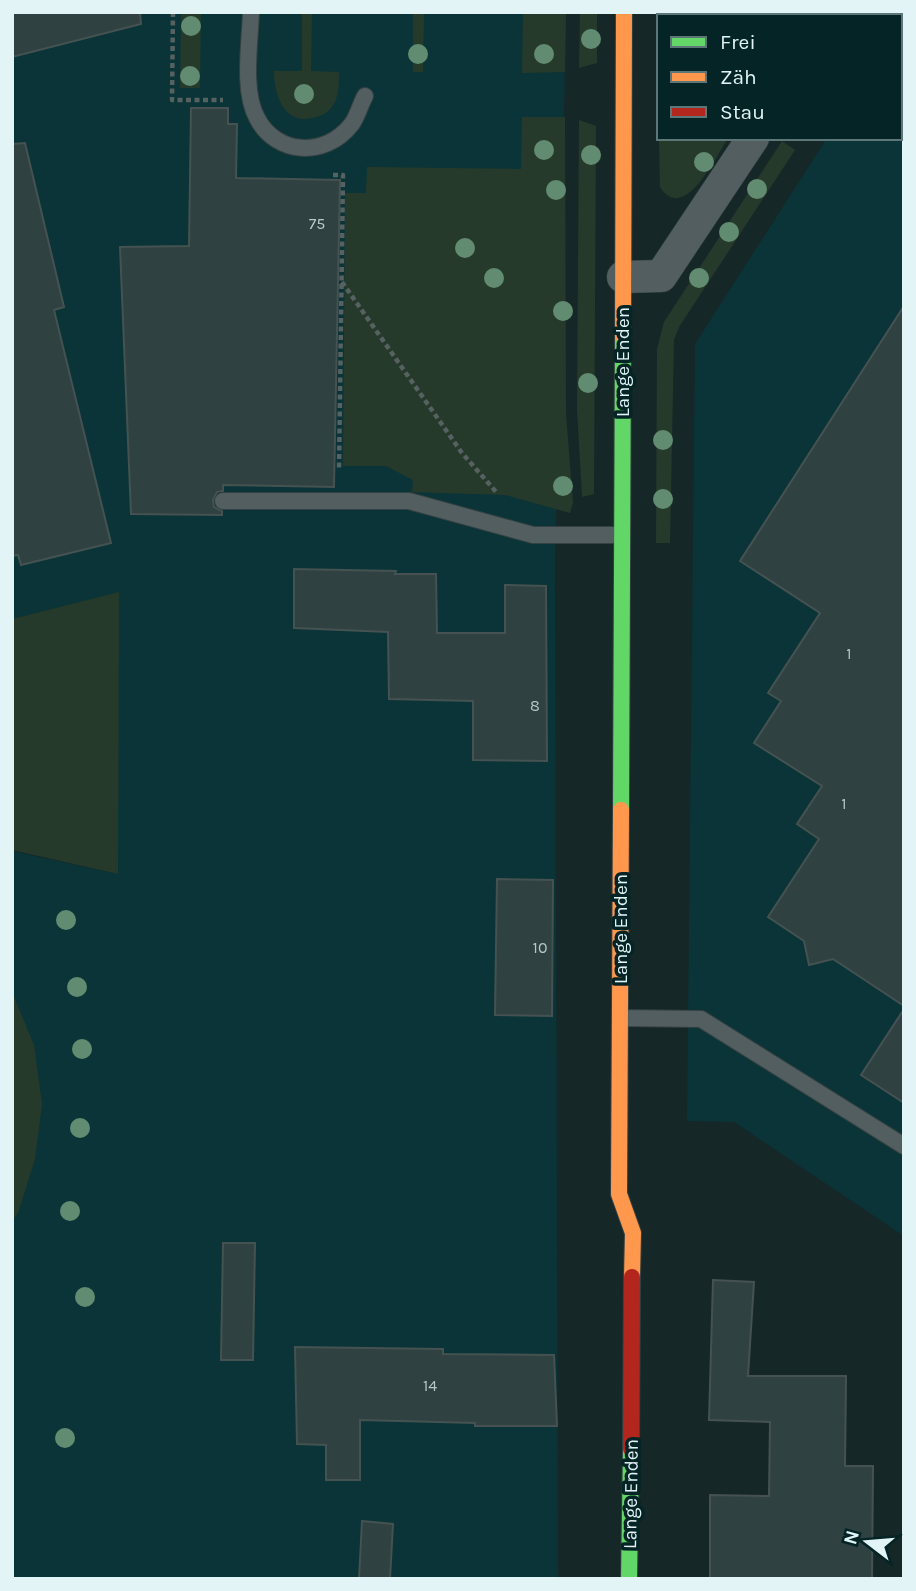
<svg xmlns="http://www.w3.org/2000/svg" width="916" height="1591" font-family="Karla,sans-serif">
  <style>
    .built { fill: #0a3437 }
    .green { fill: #263a2b }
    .building { fill: #2f4241; stroke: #455251; stroke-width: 2 }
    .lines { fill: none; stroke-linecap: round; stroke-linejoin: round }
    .lane-casing { stroke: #344142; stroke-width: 18 }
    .street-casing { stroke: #344142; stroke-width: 33 }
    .fast-casing { stroke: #344142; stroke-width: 18 }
    .slow-casing { stroke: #344142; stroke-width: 18 }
    .jam-casing { stroke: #344142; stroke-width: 18 }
    .path { stroke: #566162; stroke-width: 4.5; stroke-dasharray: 5 3.5; stroke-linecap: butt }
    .lane { stroke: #525e5f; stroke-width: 16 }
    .street { stroke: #525e5f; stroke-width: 32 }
    .fast { stroke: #63d668; stroke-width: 16 }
    .slow { stroke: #ff974d; stroke-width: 16 }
    .jam { stroke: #b3261e; stroke-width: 16 }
    .tree { fill: #628c71 }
    .labels { text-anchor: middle; stroke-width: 7; stroke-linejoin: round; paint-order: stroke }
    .number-label { font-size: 16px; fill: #b6c8c9 }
    .street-label { font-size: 19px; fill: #e3f4f6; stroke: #042426 }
  </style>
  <rect width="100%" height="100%" fill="#162728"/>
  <!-- built -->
  <path class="built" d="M12,12h554l-11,551 3,1016h-546v-728l106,23 -17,-277 -89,22z
    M900,119l4,2v1115l-170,-114 -47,-1 8,-777 132,-206h73z"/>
  <!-- green -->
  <path class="green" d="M181,12h20l-1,76h-20z
    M302,12h10l-1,59 28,1c0,12 0,27 -8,36 -4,6 -13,9 -19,10 -29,7 -38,-25 -38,-47h28z
    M413,12h11l-1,60h-10z
    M523,12h43l-1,60 -43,1z
    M580,12h17v51l-18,5z
    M660,12h92l6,4h-98z
    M522,117h43l1,296 7,90 -3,10 -65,-18 -93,-3 1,-12 -27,-14h-43l2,-273h21l1,-26 154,2z
    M579,120l17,6 -2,368 -12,3 -5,-88z
    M659,138h69c-11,17 -44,87 -68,49z
    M782,141l13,9 -116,177 -5,13 -4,203h-14l1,-194 7,-27z
    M119,592l-1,282 -106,-24v-231z
    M12,992l22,53 8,59 -7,55 -17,54 -6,8z"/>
  <!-- building -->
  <path class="building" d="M12,12h128l1,12 -129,33z
    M191,108h37v16h9l-1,54 104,2 -6,307 -111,-2v6l-6,1 -4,8 1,7 8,4v4l-91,-1 -11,-267 69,-1z
    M25,143l39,164 -10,3 57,233 -90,22 -3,-10 -6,1v-412z
    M904,306v700l-71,-47 -24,6 -5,-24 -36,-24 51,-78 -22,-15 25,-38 -68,-43 27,-42 -13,-8 52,-80 -80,-52z
    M294,569l102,2 -1,3h41l1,59h68v-48l41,1 1,175 -74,-1v-59l-84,-2 -1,-67 -94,-4z
    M497,879l56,1 -1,136 -57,-1z
    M904,1009v94l-43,-28z
    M223,1243h32l-2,117h-32z
    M713,1280l41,2 -6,94h98l-1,90h28l-1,113h-162v-84l59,1 1,-74 -61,-2z
    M295,1347l148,2v5l111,1 3,71h-82v-3l-115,-3v60h-34v-35l-29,-1z
    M362,1521l31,3 -3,55h-31z"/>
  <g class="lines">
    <defs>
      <path id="lane" d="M251,12c-1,31 -9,79 6,106 19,37 68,40 94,7 6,-7 9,-20 14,-29
        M223,501h186l124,34h88
        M620,1018l81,1 203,127"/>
      <path id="street" d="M623,277l38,-1 92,-138"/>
      <path id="fast" d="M857,12l6,4
        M621,810l2,-474
        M629,1579l2,-130"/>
      <path id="slow" d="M900,40l4,2
        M623,336l1,-324
        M621,810l-2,384 14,39 -1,44"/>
      <path id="jam" d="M631,1449l1,-172"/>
    </defs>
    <!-- lane casing -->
    <use href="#lane" class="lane-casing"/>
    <!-- street casing -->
    <use href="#street" class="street-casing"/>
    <!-- fast casing -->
    <use href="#fast" class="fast-casing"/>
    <!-- slow casing -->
    <use href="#slow" class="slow-casing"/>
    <!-- jam casing -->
    <use href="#jam" class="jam-casing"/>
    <!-- path -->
    <path class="path" d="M173,12l-1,88h51
      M333,175h10l-4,296
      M342,282l120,171 36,41"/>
    <!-- lane -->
    <use href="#lane" class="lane"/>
    <!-- street -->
    <use href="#street" class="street"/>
    <!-- fast -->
    <use href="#fast" class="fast"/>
    <!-- slow -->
    <use href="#slow" class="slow"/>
    <!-- jam -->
    <use href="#jam" class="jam"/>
  </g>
  <!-- trees -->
  <g class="tree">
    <circle cx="191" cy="26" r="10"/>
    <circle cx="591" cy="39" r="10"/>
    <circle cx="418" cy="54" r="10"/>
    <circle cx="544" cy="54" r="10"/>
    <circle cx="190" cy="76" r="10"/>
    <circle cx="304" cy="94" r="10"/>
    <circle cx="544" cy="150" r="10"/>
    <circle cx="591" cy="155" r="10"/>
    <circle cx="704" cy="162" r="10"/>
    <circle cx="757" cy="189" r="10"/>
    <circle cx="556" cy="190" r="10"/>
    <circle cx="729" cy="232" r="10"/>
    <circle cx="465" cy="248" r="10"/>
    <circle cx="494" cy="278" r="10"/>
    <circle cx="699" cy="278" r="10"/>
    <circle cx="563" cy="311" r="10"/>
    <circle cx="588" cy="383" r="10"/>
    <circle cx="663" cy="440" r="10"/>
    <circle cx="563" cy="486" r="10"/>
    <circle cx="663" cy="499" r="10"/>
    <circle cx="66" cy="920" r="10"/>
    <circle cx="77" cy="987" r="10"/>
    <circle cx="82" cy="1049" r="10"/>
    <circle cx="80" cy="1128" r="10"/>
    <circle cx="70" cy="1211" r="10"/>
    <circle cx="85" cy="1297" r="10"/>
    <circle cx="65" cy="1438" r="10"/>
  </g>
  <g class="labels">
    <!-- number labels -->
    <g class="number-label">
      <text x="317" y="229">75</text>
      <text x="849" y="659">1</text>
      <text x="535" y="711">8</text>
      <text x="844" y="809">1</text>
      <text x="540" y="953">10</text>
      <text x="430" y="1391">14</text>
    </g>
    <!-- street labels -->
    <g class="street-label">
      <text transform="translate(622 362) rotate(-90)" y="7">Lange Enden</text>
      <text transform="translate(620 929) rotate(-90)" y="7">Lange Enden</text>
      <text transform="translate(630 1494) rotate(-89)" y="7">Lange Enden</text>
    </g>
  </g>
  <!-- border -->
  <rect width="916" height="1591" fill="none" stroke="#e3f4f6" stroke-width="28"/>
  <!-- legend -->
  <rect x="657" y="14" width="245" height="126" fill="#042426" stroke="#5d7779" stroke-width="2"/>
  <rect x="671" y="37" width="35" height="10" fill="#63d668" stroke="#5d7779" stroke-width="2"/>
  <text x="720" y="49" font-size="21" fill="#e3f4f6">Frei</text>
  <rect x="671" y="72" width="35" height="10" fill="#ff974d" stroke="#5d7779" stroke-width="2"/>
  <text x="720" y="84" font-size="21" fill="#e3f4f6">Zäh</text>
  <rect x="671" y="107" width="35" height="10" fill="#b3261e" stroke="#5d7779" stroke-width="2"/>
  <text x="720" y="119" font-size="21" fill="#e3f4f6">Stau</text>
  <!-- north arrow -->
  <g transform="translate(867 1542) rotate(286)" stroke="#042426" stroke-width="5" paint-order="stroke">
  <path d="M0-5L12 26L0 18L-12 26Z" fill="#e3f4f6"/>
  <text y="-10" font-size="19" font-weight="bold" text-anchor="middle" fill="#e3f4f6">N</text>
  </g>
</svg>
